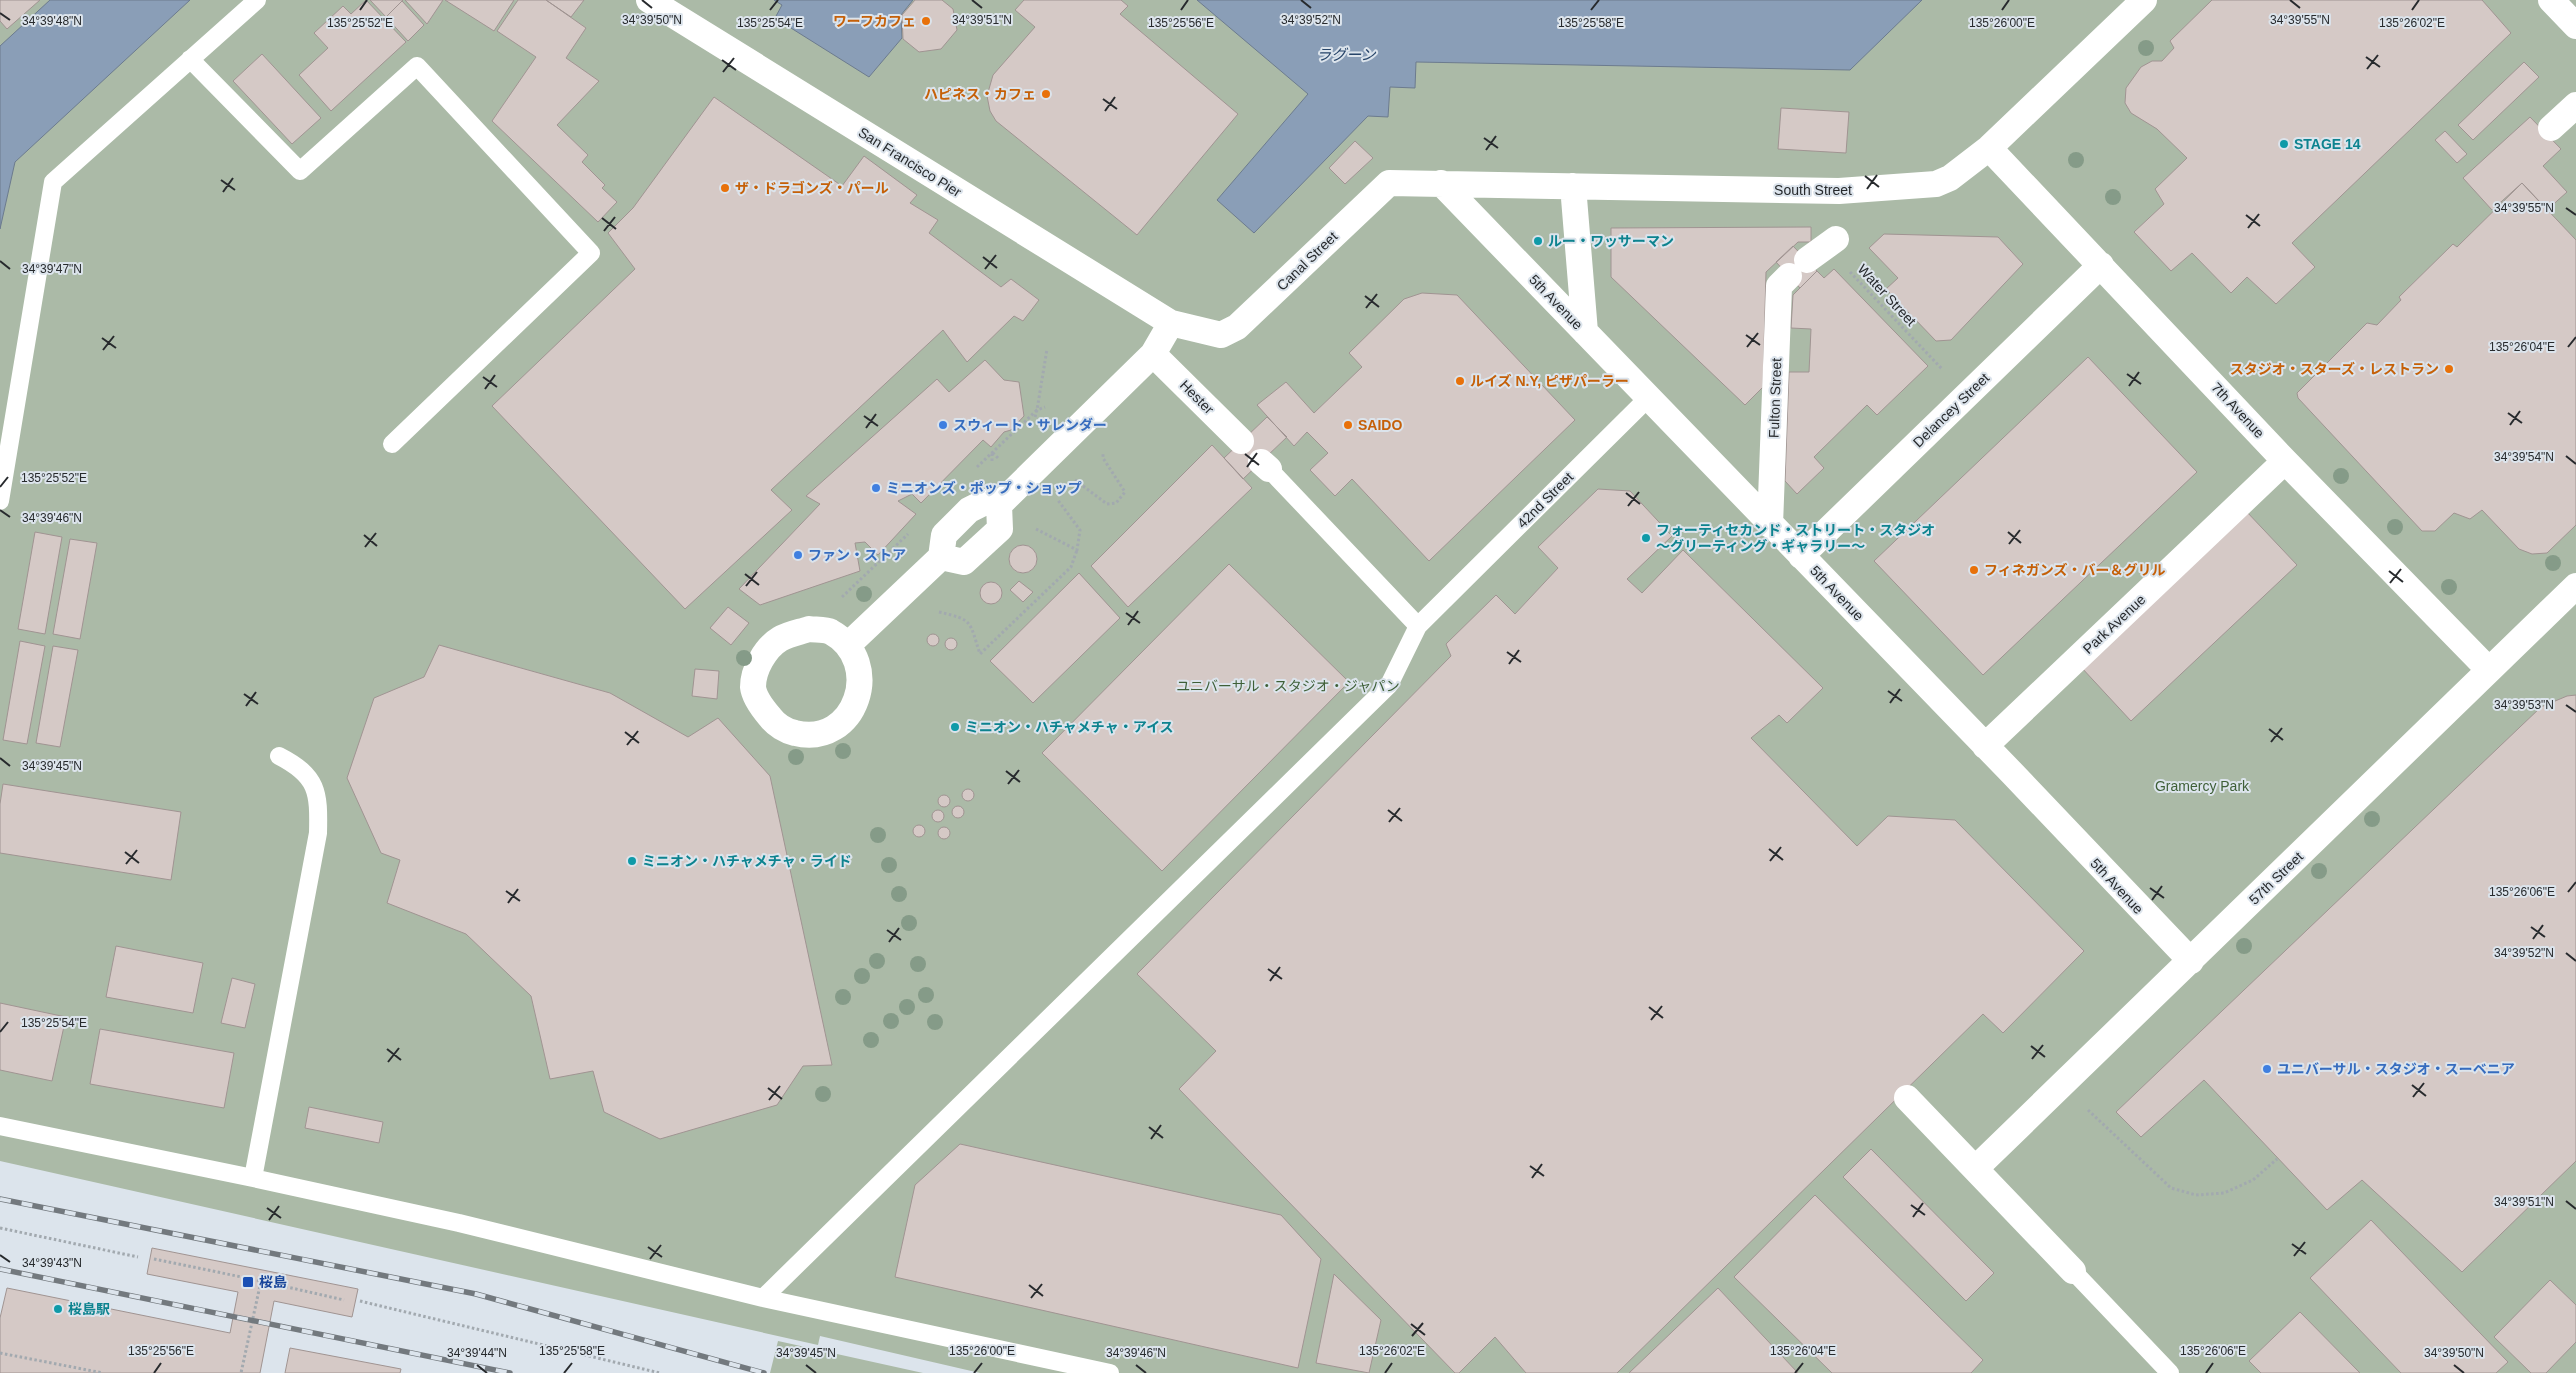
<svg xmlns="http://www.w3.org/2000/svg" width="2576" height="1373" font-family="Helvetica,'Noto Sans JP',sans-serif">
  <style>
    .green { fill: #abbaa7 }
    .water { fill: #8a9eb7; stroke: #6c7b8e }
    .building { fill: #d5c9c6; stroke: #a09492 }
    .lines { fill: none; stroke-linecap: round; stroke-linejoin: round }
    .path { stroke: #a2a9af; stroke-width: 3; stroke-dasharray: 2.5 2.5; stroke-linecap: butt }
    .service { stroke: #fff; stroke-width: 18 }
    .pedestrian { stroke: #fff; stroke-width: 26 }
    .rail-casing { stroke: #73797e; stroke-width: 5.5 }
    .rail { stroke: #dce4ec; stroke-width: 4; stroke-dasharray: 11; stroke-linecap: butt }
    .tree { fill: #859b88 }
    .ticks { fill: none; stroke: #272a2d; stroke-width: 2 }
    .food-dot { fill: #e8710a; stroke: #dce4ec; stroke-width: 2 }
    .culture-dot { fill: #0f9aa8; stroke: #dce4ec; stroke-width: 2 }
    .shop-dot { fill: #3f7fe0; stroke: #dce4ec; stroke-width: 2 }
    .transit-dot { fill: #1a4fb4; stroke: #dce4ec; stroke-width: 2 }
    .labels { text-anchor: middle; stroke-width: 4; stroke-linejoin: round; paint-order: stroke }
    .food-label { font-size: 14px; font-weight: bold; fill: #c56008; stroke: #dce4ec; text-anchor: start }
    .culture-label { font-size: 14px; font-weight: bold; fill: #0d838f; stroke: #dce4ec; text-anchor: start }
    .street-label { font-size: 14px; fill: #272a2d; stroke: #dce4ec }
    .shop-label { font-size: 14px; font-weight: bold; fill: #366cbe; stroke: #dce4ec; text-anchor: start }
    .park-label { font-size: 14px; fill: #3e5f37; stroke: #dce4ec }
    .transit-label { font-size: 14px; font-weight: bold; fill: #164399; stroke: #dce4ec; text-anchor: start }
    .water-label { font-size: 15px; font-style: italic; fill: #264469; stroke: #dce4ec }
    .ticks-label { font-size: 12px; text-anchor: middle; fill: #272a2d; stroke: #dce4ec; stroke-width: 4; stroke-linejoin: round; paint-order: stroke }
  </style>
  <rect width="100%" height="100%" fill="#dce4ec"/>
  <!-- green -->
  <path class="green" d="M0,0h2576v1373h-1596l-160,-37 -2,9 -818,-184z
    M778,1341l145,32h-153z"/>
  <!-- water -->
  <path class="water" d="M50,0h140l-175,162 -15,67v-183z
    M774,0h139l-12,15 1,23 -33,39 -94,-59 7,-13z
    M1197,0h725l-72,70 -434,-8 -1,26 -25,-1 -2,30 -20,-1 -114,117 -37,-33 91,-106z"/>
  <!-- building -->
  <path class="building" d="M0,0h40l-33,29 -7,-8z
    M366,0l40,42 -75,69 -32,-36 29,-27 -14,-15 29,-27 8,8z
    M370,0h33l-17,17z
    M405,0h38l-16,24z
    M445,0h69l-20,31z
    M518,0h28l40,28 -20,30 33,23 -42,44 31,30 -6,7 23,23 -3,3 15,14 -19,20 -106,-101 44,-64 -39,-26z
    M546,0h38l-13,17z
    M915,0h27l11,9 4,21 -16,19 -22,3 -16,-13 -1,-24z
    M1024,0h97l7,6 -8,8 118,100 -101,121 -141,-114 -6,-10 -3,-15 6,-21 42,-48 -20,-17z
    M2212,0h270l29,33 -219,210 23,24 -39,37 -29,-27 -16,16 -39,-40 -21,18 -37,-39 30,-28 -9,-15 32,-31 -30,-29 -26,-16 -6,-10 1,-15 15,-21 11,-6h10l12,-13 -4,-7z
    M402,1l22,24 -16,16 -22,-24z
    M262,54l59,64 -29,26 -59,-63z
    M2524,62l15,15 -66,63 -15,-15z
    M714,97l128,89 22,-30 53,39 -7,8 28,17 -9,13 72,54 10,-8 28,21 -16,21 -9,-5 -47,46 -24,-32 -172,160 21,20 -107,99 -193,-203 143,-137 -27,-36 25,-25z
    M1781,108l68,4 -3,41 -68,-4z
    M2530,117l31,32 -18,17 24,26 -20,18 -25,-27 -30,27 -29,-32z
    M2445,131l22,23 -10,9 -22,-23z
    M1355,141l18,17 -28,26 -16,-16z
    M2522,183l54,57v285l-29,28 -15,1 -13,-5 -37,-39 -12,9 -16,-6 -19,18h-13l-124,-133 -1,-5 70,-70 10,2 24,-25 -2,-3 54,-53 4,3z
    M1811,227v15h-13l-32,30 -3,115 -18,18 -134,-128v-49z
    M1884,234l114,3 25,27 -72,76 -15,1 -50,-52 12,-11 -29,-30z
    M1793,246l24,25 -17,17 -24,-26z
    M1834,269l94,97 -51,49 -10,-10 -53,52 10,11 -27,26 -12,-13 4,-109h20l2,-43 -20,-1 2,-33 24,-24 7,7z
    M1422,293l35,2 118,125 -146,141 -77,-82 -17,17 -25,-26 18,-17 -21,-21 -13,14 -37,-41 29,-23 28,31 48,-46 -13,-14 55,-54z
    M2088,357l109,115 -214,203 -109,-114z
    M985,360l19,20 15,2 5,34 -13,14 -7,2 -13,15 -8,-7 -62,63 -9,-9 -14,7 18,13 -38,41 -13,-13 -10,1 5,28 -100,34 -21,-16 81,-85 -14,-8 131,-117 12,13z
    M1267,417l20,20 -44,42 -19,-21z
    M1212,445l40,43 -124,119 -37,-41z
    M1598,489l32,2 42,45 -45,43 15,14 41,-43 140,138 -36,35 -8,-8 -28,23 106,108 31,-30 67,4 129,131 -81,82 -20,-19 -366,359h-91l-31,-36 -36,36h-4l-276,-284 37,-38 -79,-77 314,-318 -5,-12 50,-49 19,19 43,-46 -20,-21z
    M2246,511l51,54 -166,156 -50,-54z
    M35,532l27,5 -17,97 -27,-5z
    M70,539l27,4 -17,96 -27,-5z
    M1009 559a14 14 0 1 1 28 0a14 14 0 1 1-28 0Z
    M1229,564l120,118 -187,189 -120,-118z
    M1079,573l41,45 -87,85 -43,-42z
    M1019,581l14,11 -10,10 -13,-12z
    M980 593a11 11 0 1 1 22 0a11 11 0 1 1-22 0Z
    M728,607l21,16 -18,22 -21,-17z
    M927 640a6 6 0 1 1 12 0a6 6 0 1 1-12 0Z
    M945 644a6 6 0 1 1 12 0a6 6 0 1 1-12 0Z
    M20,641l25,5 -18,98 -24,-4z
    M439,645l171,48 78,44 30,-19 52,58 62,289 -29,1 -26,39 -117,34 -56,-27 -11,-41 -43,8 -19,-83 -65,-62 -79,-31 13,-43 -19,-7 -34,-75 27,-80 50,-21z
    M53,646l25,4 -18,97 -24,-4z
    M695,669l24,2 -2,28 -25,-3z
    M2576,695v466l-114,111 -100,-92 -35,30 -123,-130 -63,57 -25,-25 425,-405 26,-11z
    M3,784l178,28 -10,68 -171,-27v-49z
    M962 795a6 6 0 1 1 12 0a6 6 0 1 1-12 0Z
    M938 801a6 6 0 1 1 12 0a6 6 0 1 1-12 0Z
    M952 812a6 6 0 1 1 12 0a6 6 0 1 1-12 0Z
    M932 816a6 6 0 1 1 12 0a6 6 0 1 1-12 0Z
    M913 831a6 6 0 1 1 12 0a6 6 0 1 1-12 0Z
    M938 833a6 6 0 1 1 12 0a6 6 0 1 1-12 0Z
    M116,946l87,17 -10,50 -87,-16z
    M232,978l23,6 -10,44 -24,-5z
    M0,1003l66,14 -14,64 -52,-11z
    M100,1029l134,24 -10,55 -134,-24z
    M309,1107l74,15 -4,21 -74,-15z
    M960,1144l321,71 40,44 -23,109 -403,-91 20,-92z
    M1871,1149l123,124 -28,28 -123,-124z
    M1815,1195l168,165 -12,13h-139l-98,-96z
    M2371,1220l137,142 -12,11h-95l-91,-95z
    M152,1248l206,41 -6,28 -78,-16 -14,72h-260v-55l7,-30 223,45 8,-41 -91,-18z
    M1334,1274l47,46 -12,53 -53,-10z
    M2550,1280l26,25v37l-30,31h-15l-37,-36z
    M1718,1288l80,85h-169z
    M2300,1312l60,61h-99l-12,-12z
    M290,1348l111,21 -1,4h-115z"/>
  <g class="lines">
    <!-- path -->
    <path class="path" d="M1850,272l92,97
      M1035,417l2,-7 8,-3
      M992,461v-9l6,6
      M977,467l60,-57 10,-61
      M1075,480l32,24 9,-1 9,-11 -22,-34v-5
      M1036,529l41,21 3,-20 -23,-31
      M842,597l66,-63
      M939,612c35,8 30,9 41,42l91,-87 6,-17
      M2088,1110l83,78 25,7 28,-2 29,-13 24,-21
      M0,1228l138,29
      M154,1259l107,22 -20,92
      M261,1281l83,19
      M360,1301l300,72
      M0,1353l103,20"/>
    <!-- service -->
    <path class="service" d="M190,59l110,112 117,-105 174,187 -199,191
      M1269,469l149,157
      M0,501l53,-319 204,-182
      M0,1126l253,52 206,45 304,75 347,75
      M253,1178l65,-345c1,-41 0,-57 -39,-77
      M2073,1271l97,102
      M763,1298l626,-613 29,-59 230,-228"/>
    <!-- pedestrian -->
    <path class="pedestrian" d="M649,0l522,323 50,12 16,-8 152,-144 450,8 97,-7 14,-6 39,-30 155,-148
      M2551,0l25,26
      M2551,128l25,-23
      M1989,148l296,313 204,209
      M1441,183l571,590 179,188
      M1573,186l12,146
      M1807,260l29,-21
      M1153,354l88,87
      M1261,462l8,7
      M999,505l154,-151 18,-31
      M1770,525l9,-239 10,-10
      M1801,556l300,-291
      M809,629c6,1 16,0 22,3 54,30 25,116 -36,101 -9,-2 -19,-8 -25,-16 -6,-7 -16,-20 -17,-30 0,-17 12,-39 27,-48 8,-5 20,-7 29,-10z
      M848,645l93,-88 3,-22 25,-25 16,-8 14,3 1,24 -36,33 -23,-5
      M1985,746l300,-285
      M1907,1098l166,173
      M1975,1169l601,-583"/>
    <defs>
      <path id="rail" d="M0,1199l476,95 288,79
        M0,1269l510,104"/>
    </defs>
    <!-- rail casing -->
    <use href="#rail" class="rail-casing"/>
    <!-- rail -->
    <use href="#rail" class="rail"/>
  </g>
  <!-- trees -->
  <g class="tree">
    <circle cx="2146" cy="48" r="8"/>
    <circle cx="2076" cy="160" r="8"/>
    <circle cx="2113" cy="197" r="8"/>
    <circle cx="2341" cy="476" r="8"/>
    <circle cx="2395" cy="527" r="8"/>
    <circle cx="2553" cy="563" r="8"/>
    <circle cx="2449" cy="587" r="8"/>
    <circle cx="864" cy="594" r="8"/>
    <circle cx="744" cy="658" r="8"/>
    <circle cx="843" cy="751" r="8"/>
    <circle cx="796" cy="757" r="8"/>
    <circle cx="2372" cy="819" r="8"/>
    <circle cx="878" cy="835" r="8"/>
    <circle cx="889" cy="865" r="8"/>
    <circle cx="2319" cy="871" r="8"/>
    <circle cx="899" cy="894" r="8"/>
    <circle cx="909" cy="923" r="8"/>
    <circle cx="2244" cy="946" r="8"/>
    <circle cx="877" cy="961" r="8"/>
    <circle cx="918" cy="964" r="8"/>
    <circle cx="862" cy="976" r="8"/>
    <circle cx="926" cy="995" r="8"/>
    <circle cx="843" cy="997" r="8"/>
    <circle cx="907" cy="1007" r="8"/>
    <circle cx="891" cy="1021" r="8"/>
    <circle cx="935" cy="1022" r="8"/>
    <circle cx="871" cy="1040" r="8"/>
    <circle cx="823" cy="1094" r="8"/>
  </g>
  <!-- ticks -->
  <path class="ticks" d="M642,0l10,8M972,0l10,8M1301,0l10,8M2290,0l10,8M360,10l7,-10M770,10l8,-10M1181,10l7,-10M1591,10l8,-10M2002,10l7,-10M2412,10l7,-10M0,13l10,7M2366,57l14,10M722,60l14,10M2367,69l11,-14M723,72l11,-14M1103,99l14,10M1105,111l10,-14M1484,138l14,10M1486,150l10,-14M1865,176l14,11M221,180l14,10M1867,189l10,-14M223,192l10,-14M2566,208l10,7M2246,215l14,11M602,218l14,11M2248,228l11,-14M604,231l11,-14M983,257l14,11M0,261l10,8M985,269l11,-14M1365,296l14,11M1366,308l11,-14M1746,335l14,10M102,338l14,10M1747,347l11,-14M2568,347l8,-10M103,350l11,-14M2127,374l14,10M483,377l14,10M2129,386l10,-14M485,389l10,-14M2508,413l14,10M864,416l14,10M2510,425l10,-14M866,428l10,-14M1245,454l14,11M2566,456l10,8M1247,467l10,-14M0,487l8,-10M1626,493l14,11M1628,506l11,-14M0,510l10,7M2008,532l13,11M364,535l13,11M2009,544l11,-14M365,547l11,-14M2389,571l14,11M745,574l14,11M2390,583l11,-14M746,586l11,-14M1126,613l14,10M1128,625l10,-14M1507,652l14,10M1509,664l10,-14M1888,691l14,10M244,694l14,10M1890,703l10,-14M2566,705l10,7M246,706l10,-14M2269,729l14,11M625,732l14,11M2271,742l11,-14M627,745l11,-14M0,758l10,8M1006,771l14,11M1008,784l11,-14M1388,810l14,11M1389,822l11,-14M1769,849l14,11M125,852l14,11M1770,861l11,-14M126,864l11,-14M2150,888l14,10M506,891l14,10M2568,892l8,-10M2152,900l10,-14M508,903l10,-14M2531,927l14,10M887,930l14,10M2533,939l10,-14M889,942l10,-14M2566,953l10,8M1268,969l14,10M1270,981l10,-14M1649,1007l14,11M1651,1020l11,-14M0,1032l8,-10M2031,1046l14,11M387,1049l14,11M2032,1059l11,-14M388,1062l11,-14M2412,1085l14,11M768,1088l14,11M2413,1097l11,-14M769,1100l11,-14M1149,1127l14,11M1151,1139l10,-14M1530,1166l14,10M1532,1178l10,-14M2566,1201l10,8M1911,1205l14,10M267,1208l14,10M1913,1217l10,-14M269,1220l10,-14M2292,1244l14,10M648,1247l14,10M0,1255l10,7M2294,1256l11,-14M650,1259l11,-14M1029,1285l14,11M1031,1298l11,-14M1411,1324l14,11M1412,1336l11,-13M477,1365l10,8M806,1365l10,8M1136,1365l10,8M2454,1365l10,8M154,1373l7,-10M564,1373l8,-10M974,1373l8,-10M1385,1373l7,-10M1795,1373l8,-10M2206,1373l7,-10"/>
  <!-- markers -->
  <g class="food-dot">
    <circle cx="926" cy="21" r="5"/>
    <circle cx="1046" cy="94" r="5"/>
    <circle cx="725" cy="188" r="5"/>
    <circle cx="2449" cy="369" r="5"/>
    <circle cx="1460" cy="381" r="5"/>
    <circle cx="1348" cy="425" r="5"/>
    <circle cx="1974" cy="570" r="5"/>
  </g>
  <g class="culture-dot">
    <circle cx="2284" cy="144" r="5"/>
    <circle cx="1538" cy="241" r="5"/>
    <circle cx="1646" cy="538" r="5"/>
    <circle cx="955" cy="727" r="5"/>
    <circle cx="632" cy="861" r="5"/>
    <circle cx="58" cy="1309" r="5"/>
  </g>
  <g class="shop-dot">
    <circle cx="943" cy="425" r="5"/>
    <circle cx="876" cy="488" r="5"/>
    <circle cx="798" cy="555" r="5"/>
    <circle cx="2267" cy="1069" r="5"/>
  </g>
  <rect class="transit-dot" x="242" y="1276" width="12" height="12" rx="2.5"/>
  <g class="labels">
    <!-- food labels -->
    <g class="food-label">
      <text x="916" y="26" text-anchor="end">ワーフカフェ</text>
      <text x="1036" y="99" text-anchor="end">ハピネス・カフェ</text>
      <text x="735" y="193">ザ・ドラゴンズ・パール</text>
      <text x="2439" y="374" text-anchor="end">スタジオ・スターズ・レストラン</text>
      <text x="1470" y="386">ルイズ N.Y, ピザパーラー</text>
      <text x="1358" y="430">SAIDO</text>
      <text x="1984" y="575">フィネガンズ・バー＆グリル</text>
    </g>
    <!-- culture labels -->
    <g class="culture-label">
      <text x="2294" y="149">STAGE 14</text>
      <text x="1548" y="246">ルー・ワッサーマン</text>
      <text x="1656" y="535">フォーティセカンド・ストリート・スタジオ<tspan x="1656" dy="16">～グリーティング・ギャラリー～</tspan></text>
      <text x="965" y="732">ミニオン・ハチャメチャ・アイス</text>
      <text x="642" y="866">ミニオン・ハチャメチャ・ライド</text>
      <text x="68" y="1314">桜島駅</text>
    </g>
    <!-- street labels -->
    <g class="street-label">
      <text transform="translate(910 162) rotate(32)" y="5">San Francisco Pier</text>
      <text x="1813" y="195">South Street</text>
      <text transform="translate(1307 261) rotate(-44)" y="5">Canal Street</text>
      <text transform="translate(1887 295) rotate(47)" y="5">Water Street</text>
      <text transform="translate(1556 302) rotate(46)" y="5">5th Avenue</text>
      <text transform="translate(1197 397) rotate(45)" y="5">Hester</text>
      <text transform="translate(1775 398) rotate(-88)" y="5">Fulton Street</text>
      <text transform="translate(1951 410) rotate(-44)" y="5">Delancey Street</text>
      <text transform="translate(2238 410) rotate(47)" y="5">7th Avenue</text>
      <text transform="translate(1545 500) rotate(-45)" y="5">42nd Street</text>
      <text transform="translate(1837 593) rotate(46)" y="5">5th Avenue</text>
      <text transform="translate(2114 624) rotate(-43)" y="5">Park Avenue</text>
      <text transform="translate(2276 878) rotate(-44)" y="5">57th Street</text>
      <text transform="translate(2117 886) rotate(47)" y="5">5th Avenue</text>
    </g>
    <!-- shop labels -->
    <g class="shop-label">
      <text x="953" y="430">スウィート・サレンダー</text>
      <text x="886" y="493">ミニオンズ・ポップ・ショップ</text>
      <text x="808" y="560">ファン・ストア</text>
      <text x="2277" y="1074">ユニバーサル・スタジオ・スーベニア</text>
    </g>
    <!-- park labels -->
    <g class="park-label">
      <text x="1288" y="691">ユニバーサル・スタジオ・ジャパン</text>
      <text x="2202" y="791">Gramercy Park</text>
    </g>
    <!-- transit labels -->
    <g class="transit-label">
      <text x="259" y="1287">桜島</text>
    </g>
    <!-- water labels -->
    <g class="water-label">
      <text x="1346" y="60">ラグーン</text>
    </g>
  </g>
  <g class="ticks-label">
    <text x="652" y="24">34°39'50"N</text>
    <text x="2300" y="24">34°39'55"N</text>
    <text x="982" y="24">34°39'51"N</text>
    <text x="1311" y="24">34°39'52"N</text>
    <text x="52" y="25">34°39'48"N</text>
    <text x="360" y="27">135°25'52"E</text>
    <text x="770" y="27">135°25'54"E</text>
    <text x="1181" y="27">135°25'56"E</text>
    <text x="1591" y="27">135°25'58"E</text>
    <text x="2002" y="27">135°26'00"E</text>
    <text x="2412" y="27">135°26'02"E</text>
    <text x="2524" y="212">34°39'55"N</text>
    <text x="52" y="273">34°39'47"N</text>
    <text x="2522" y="351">135°26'04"E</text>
    <text x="2524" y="461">34°39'54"N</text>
    <text x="54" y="482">135°25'52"E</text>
    <text x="52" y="522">34°39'46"N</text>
    <text x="2524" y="709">34°39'53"N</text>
    <text x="52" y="770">34°39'45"N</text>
    <text x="2522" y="896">135°26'06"E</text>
    <text x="2524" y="957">34°39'52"N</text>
    <text x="54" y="1027">135°25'54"E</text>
    <text x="2524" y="1206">34°39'51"N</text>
    <text x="52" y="1267">34°39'43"N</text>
    <text x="161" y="1355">135°25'56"E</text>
    <text x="572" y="1355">135°25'58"E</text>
    <text x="982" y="1355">135°26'00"E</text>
    <text x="1392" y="1355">135°26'02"E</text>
    <text x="1803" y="1355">135°26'04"E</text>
    <text x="2213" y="1355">135°26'06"E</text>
    <text x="477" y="1357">34°39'44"N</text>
    <text x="806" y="1357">34°39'45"N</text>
    <text x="1136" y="1357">34°39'46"N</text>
    <text x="2454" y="1357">34°39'50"N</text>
  </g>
</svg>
